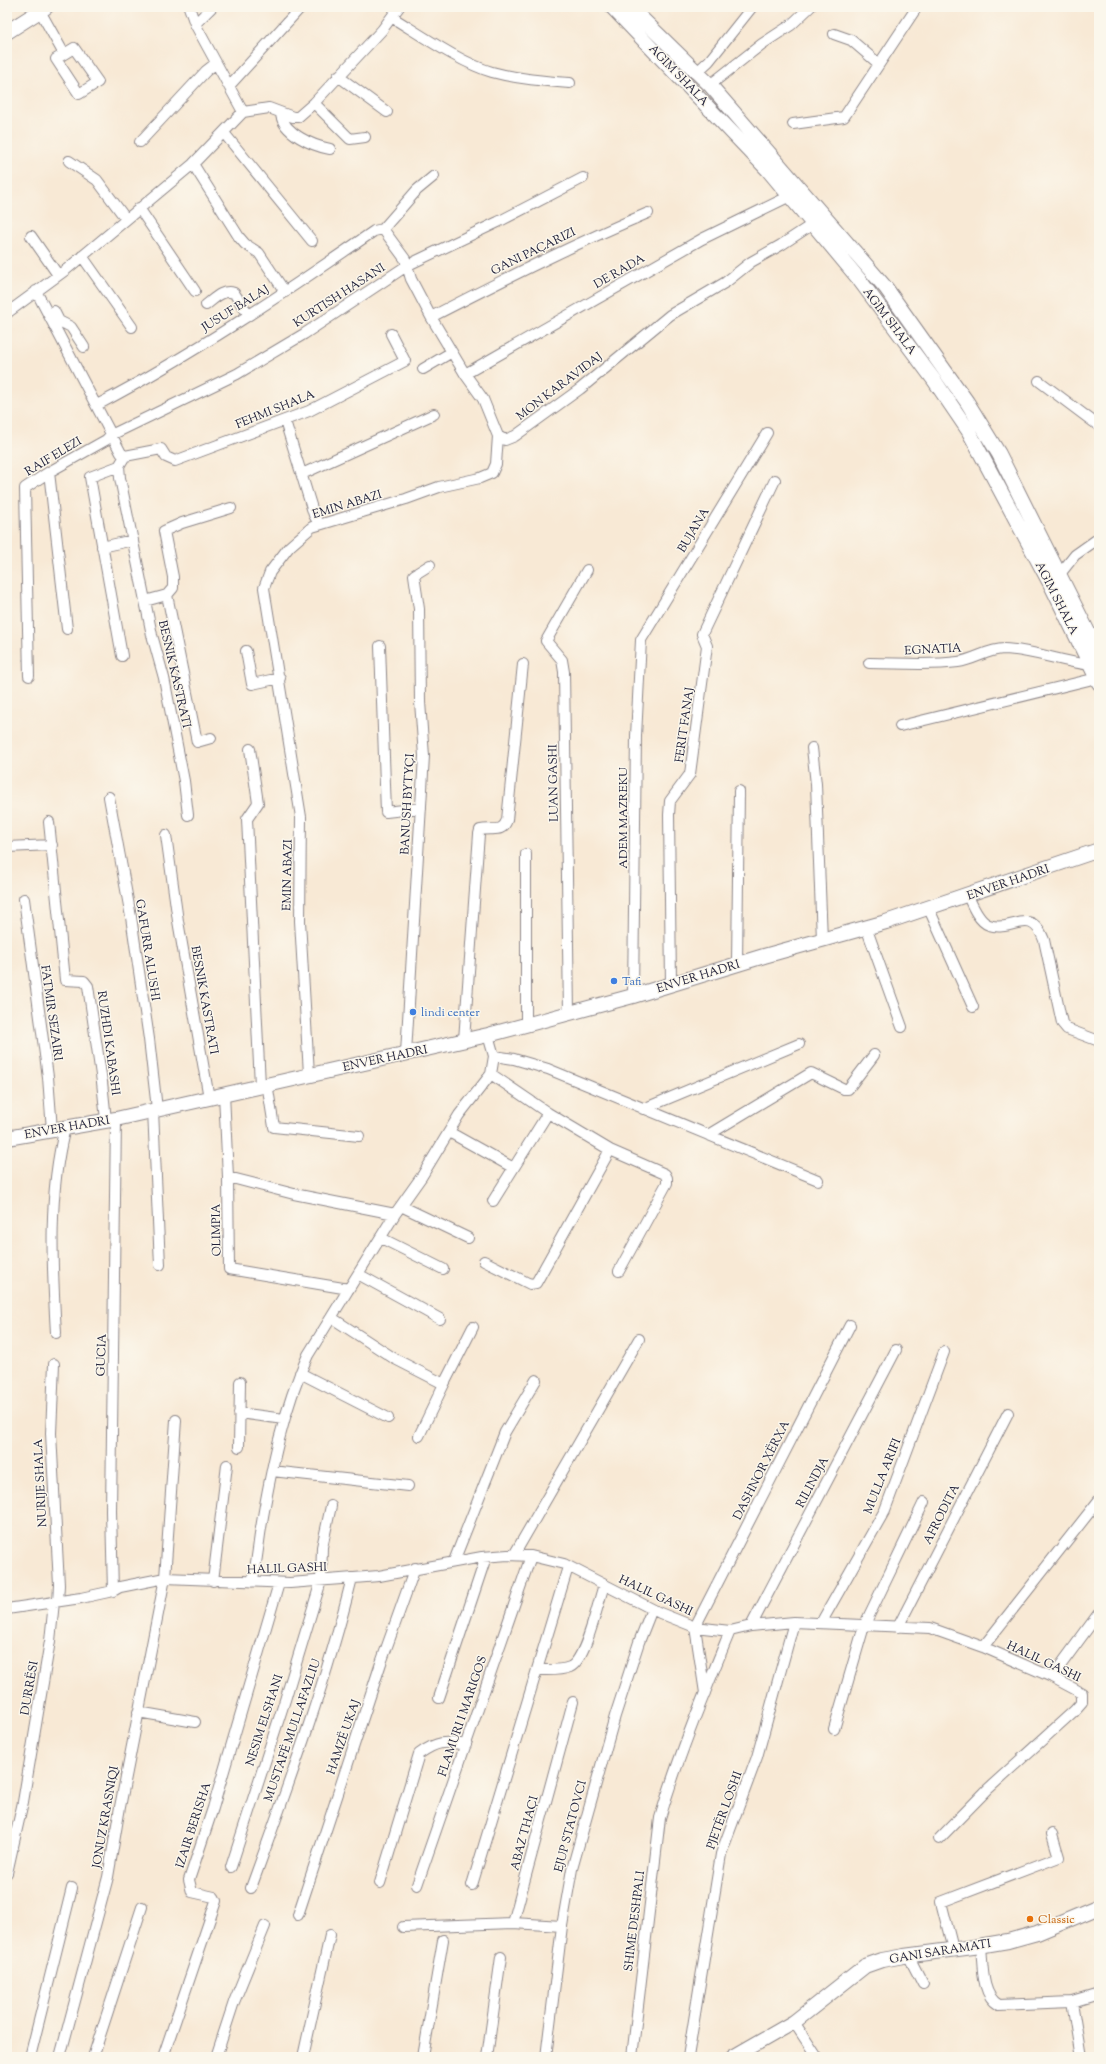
<svg xmlns="http://www.w3.org/2000/svg" width="1106" height="2064" font-family="'Sorts Mill Goudy',serif">
  <style>
    .lines { fill: none; stroke-linecap: round; stroke-linejoin: round }
    .street-casing { stroke: #8d8688; stroke-width: 12 }
    .secondary-casing { stroke: #8d8688; stroke-width: 16 }
    .street { stroke: #fff; stroke-width: 10 }
    .secondary { stroke: #fff; stroke-width: 14 }
    .shop-dot { fill: #3f7fe0; stroke: #fbf7ec; stroke-width: 1.5 }
    .food-dot { fill: #e8710a; stroke: #fbf7ec; stroke-width: 1.5 }
    .labels { text-anchor: middle; stroke-width: 3; stroke-linejoin: round; paint-order: stroke }
    .street-label { font-size: 12px; fill: #22223b; stroke: #fbf7ec }
    .shop-label { font-size: 12px; fill: #366cbe; stroke: #fbf7ec; text-anchor: start }
    .food-label { font-size: 12px; fill: #c56008; stroke: #fbf7ec; text-anchor: start }
  </style>
  <rect width="100%" height="100%" fill="#fbf7ec"/>
  <filter id="ink" filterUnits="userSpaceOnUse"><feTurbulence type="fractalNoise" baseFrequency=".025" numOctaves="2"/><feDisplacementMap in="SourceGraphic" scale="8" xChannelSelector="R" yChannelSelector="G"/><feConvolveMatrix kernelMatrix="1 2 1 2 8 2 1 2 1" color-interpolation-filters="sRGB"/></filter>
  <filter id="wash" filterUnits="userSpaceOnUse"><feTurbulence type="fractalNoise" baseFrequency=".012" numOctaves="4" result="noise"/><feDisplacementMap in="SourceGraphic" scale="16" xChannelSelector="R" yChannelSelector="G"/><feGaussianBlur stdDeviation="0.9" result="paint"/><feColorMatrix in="noise" values="0 0 0 0 0 0 0 0 0 0 0 0 0 0 0 0 0 1.4 0 .05"/><feComposite in="paint" operator="in"/></filter>
  <g filter="url(#wash)">
    <rect width="100%" height="100%" fill="#f8e9d5"/>
  </g>
  <g filter="url(#ink)">
    <g class="lines">
      <defs>
        <path id="street" d="M189,7l6,17 48,88
          M40,11l24,43
          M393,18c28,17 68,45 99,54 26,7 52,9 78,11
          M195,24l17,-17
          M834,34l17,6 28,24
          M74,48l24,34 -19,12 -23,-35z
          M697,72l12,-11 43,-54
          M338,76l49,36
          M710,85l52,-41 29,-19 19,-18
          M229,86l72,-79
          M314,103l36,36 15,-2
          M243,112l26,-4 24,9h5l16,-14 68,-73 17,-23
          M281,114c2,19 32,32 49,35
          M793,124l51,-7 73,-110
          M224,133l88,108
          M140,142l66,-71 9,-7
          M69,161l28,19 29,39
          M193,164l46,73 6,7 14,9 26,39
          M139,208l56,83
          M31,236l27,39
          M82,256l50,71
          M36,291l85,162 4,3
          M206,305c9,-7 17,-16 28,-12l15,22
          M54,311l5,10 12,6 13,20
          M7,313l60,-44 126,-105 50,-52
          M431,317c72,-37 143,-73 217,-104
          M423,369l29,-17
          M465,374l237,-135 88,-43
          M1039,381l60,45
          M97,405c97,-51 187,-112 277,-174l9,-2 34,-39 17,-14
          M285,421l29,94 4,7 4,2
          M498,436l7,4 10,-4 65,-47 90,-74 56,-33 25,-20 30,-17 32,-21
          M125,456l-6,10 1,12 32,157 12,43 20,103 4,34
          M125,456l36,-7 5,8 9,4 134,-50 96,-50 -14,-27
          M119,466l-29,11 32,179
          M49,472l18,157
          M302,474l132,-60
          M102,547l31,-7
          M1060,574l15,-19 24,-17
          M167,595l30,147 14,-4
          M145,601l22,-6 6,-7v-11l-9,-46 18,-8 49,-15
          M380,646l6,166 35,-4
          M246,651l6,33 28,-6
          M869,663c29,0 60,3 89,-1 16,-2 30,-13 46,-13 30,1 57,13 87,16
          M29,676l-4,-188 24,-16 57,-32 5,-5 126,-61 67,-40 104,-69 90,-43 85,-44
          M900,726l197,-48
          M812,748l4,36 6,156
          M250,749l8,54 -11,16 13,266
          M109,797l22,120 18,122 8,70
          M49,822l16,158 19,1 4,5 14,96 4,38
          M166,835l12,86 31,177
          M7,847l45,-2
          M526,854v171
          M968,896c4,9 11,26 21,29 24,8 42,-20 55,15l18,83 5,6 32,12
          M24,899l24,178 4,53
          M929,909l44,98
          M866,927l36,100
          M737,964l2,-173
          M671,984l-2,-169 1,-14 20,-27 17,-128 -5,-12 73,-154
          M633,996l3,-260 5,-96 126,-207
          M569,1013l-5,-341 -2,-12 -16,-19 41,-71
          M464,1040l15,-206 1,-4c12,-3 22,4 27,-10l16,-156
          M406,1053l18,-297 -4,-54 -1,-93 -5,-34 16,-10
          M494,1056l20,3 34,10 270,111
          M309,1074l-9,-153 1,-104 -37,-229 6,-16 19,-25 23,-20 94,-28 33,-12 41,-9 12,-5 4,-9 2,-28 -15,-37 -18,-25 -34,-57 -20,-38 -6,-20 -22,-30
          M491,1074l57,39 62,37 55,24 2,4v5l-48,88
          M267,1083l7,44 85,9
          M224,1094l4,83 1,92 120,20
          M643,1109l156,-65
          M153,1110l7,155
          M449,1132l61,34
          M708,1135l103,-62 33,16h4l26,-34
          M228,1177l66,17 101,20
          M493,1201l55,-88
          M401,1206l67,32
          M381,1238l62,31
          M484,1261l46,23 6,-1 74,-133
          M358,1274l82,45
          M332,1318l63,41 49,25 -25,52
          M56,1333c-4,-68 -8,-139 9,-205
          M54,1364l-3,69 8,152 -1,16
          M300,1373l88,45
          M444,1384l29,-57
          M239,1413l45,6
          M239,1447l1,-65
          M272,1471l136,15
          M514,1555l125,-216
          M454,1561l51,-129 31,-52
          M213,1581l14,-116
          M252,1582c5,-18 6,-36 9,-54 10,-59 22,-118 47,-173l87,-141 27,-38 37,-61 32,-41 3,-18 -6,-21
          M113,1591l-2,-80 5,-392
          M7,1609l74,-11 32,-7 7,-4 45,-9 125,5 89,-7 103,-19 26,-2 23,1 33,8 96,49 35,14 35,4 21,-5 43,-4 136,6 53,19 69,30 30,16v9l-8,9 -86,78 -49,50
          M821,1623l64,-113 59,-158
          M751,1626l145,-276
          M898,1627l110,-214
          M983,1647l116,-147
          M538,1670c10,0 22,1 32,-3 16,-7 28,-65 34,-82
          M1052,1677l47,-64
          M705,1693l-10,-66 155,-302
          M439,1698l47,-141
          M138,1712l57,10
          M834,1729l30,-103 60,-124
          M231,1867l54,-167 36,-119 1,-34 9,-41
          M7,1873l16,-71 27,-161 4,-39
          M380,1883l39,-129c18,-13 26,-13 47,-9
          M417,1885l114,-329
          M472,1885l96,-318
          M251,1888c37,-102 75,-205 101,-310
          M298,1915l83,-252 34,-95
          M562,1926l-49,-3 60,-221
          M403,1927l110,-4
          M981,1946c2,19 0,49 18,59l73,-3 27,-8
          M953,1949l-12,-47 118,-45 -7,-23
          M908,1955l15,29
          M1072,2002l9,55
          M794,2022l23,35
          M30,2057l42,-169
          M60,2057l48,-180 12,-70 45,-229 11,-158
          M93,2057l49,-150
          M163,2057l53,-156 -2,-4 -22,-5 -3,-12 24,-72 66,-225
          M216,2057l18,-55 31,-76
          M303,2057l27,-122
          M423,2057l20,-117
          M487,2057l14,-100
          M546,2057l16,-131 10,-57 43,-153 24,-74 13,-33
          M632,2057l28,-239c19,-64 45,-126 70,-187
          M688,2057l33,-203 36,-97 37,-135"/>
        <path id="secondary" d="M612,7l156,163 90,108 76,102 34,50 84,157 47,96
          M630,7l80,78 176,203 81,114 32,52 100,200
          M7,32l39,-25
          M7,1138l109,-19 372,-84 145,-39 131,-40 122,-34 213,-72
          M733,2057l61,-35 71,-56 17,-6 22,-4 69,-9 35,-6 29,-8 62,-26"/>
      </defs>
      <!-- street casing -->
      <use href="#street" class="street-casing"/>
      <!-- secondary casing -->
      <use href="#secondary" class="secondary-casing"/>
      <!-- street -->
      <use href="#street" class="street"/>
      <!-- secondary -->
      <use href="#secondary" class="secondary"/>
    </g>
  </g>
  <!-- markers -->
  <g class="shop-dot">
    <circle cx="614" cy="981" r="4"/>
    <circle cx="413" cy="1012" r="4"/>
  </g>
  <circle class="food-dot" cx="1030" cy="1919" r="4"/>
  <g class="labels">
    <!-- street labels -->
    <g class="street-label">
      <text transform="translate(679 75) rotate(46)" y="4">AGIM SHALA</text>
      <text transform="translate(533 251) rotate(-26)" y="4">GANI PAÇARIZI</text>
      <text transform="translate(619 271) rotate(-30)" y="4">DE RADA</text>
      <text transform="translate(339 295) rotate(-33)" y="4">KURTISH HASANI</text>
      <text transform="translate(235 308) rotate(-32)" y="4">JUSUF BALAJ</text>
      <text transform="translate(890 321) rotate(53)" y="4">AGIM SHALA</text>
      <text transform="translate(559 386) rotate(-37)" y="4">MON KARAVIDAJ</text>
      <text transform="translate(275 409) rotate(-22)" y="4">FEHMI SHALA</text>
      <text transform="translate(53 456) rotate(-31)" y="4">RAIF ELEZI</text>
      <text transform="translate(347 504) rotate(-17)" y="4">EMIN ABAZI</text>
      <text transform="translate(693 530) rotate(-59)" y="4">BUJANA</text>
      <text transform="translate(1057 598) rotate(63)" y="4">AGIM SHALA</text>
      <text transform="translate(933 649) rotate(-3)" y="4">EGNATIA</text>
      <text transform="translate(175 674) rotate(77)" y="4">BESNIK KASTRATI</text>
      <text transform="translate(684 725) rotate(-82)" y="4">FERIT FANAJ</text>
      <text transform="translate(553 783) rotate(-91)" y="4">LUAN GASHI</text>
      <text transform="translate(407 804) rotate(-87)" y="4">BANUSH BYTYÇI</text>
      <text transform="translate(623 818) rotate(-90)" y="4">ADEM MAZREKU</text>
      <text transform="translate(287 875) rotate(-89)" y="4">EMIN ABAZI</text>
      <text transform="translate(1008 882) rotate(-19)" y="4">ENVER HADRI</text>
      <text transform="translate(148 950) rotate(81)" y="4">GAFURR ALUSHI</text>
      <text transform="translate(698 976) rotate(-17)" y="4">ENVER HADRI</text>
      <text transform="translate(205 1000) rotate(80)" y="4">BESNIK KASTRATI</text>
      <text transform="translate(52 1013) rotate(82)" y="4">FATMIR SEZAIRI</text>
      <text transform="translate(109 1043) rotate(82)" y="4">RUZHDI KABASHI</text>
      <text transform="translate(385 1058) rotate(-12)" y="4">ENVER HADRI</text>
      <text transform="translate(67 1127) rotate(-10)" y="4">ENVER HADRI</text>
      <text transform="translate(216 1230) rotate(-91)" y="4">OLIMPIA</text>
      <text transform="translate(101 1355) rotate(-88)" y="4">GUCIA</text>
      <text transform="translate(761 1470) rotate(-63)" y="4">DASHNOR XËRXA</text>
      <text transform="translate(882 1476) rotate(-68)" y="4">MULLA ARIFI</text>
      <text transform="translate(812 1482) rotate(-62)" y="4">RILINDJA</text>
      <text transform="translate(40 1483) rotate(-93)" y="4">NURIJE SHALA</text>
      <text transform="translate(941 1514) rotate(-63)" y="4">AFRODITA</text>
      <text transform="translate(287 1568) rotate(-2)" y="4">HALIL GASHI</text>
      <text transform="translate(656 1595) rotate(25)" y="4">HALIL GASHI</text>
      <text transform="translate(1044 1661) rotate(25)" y="4">HALIL GASHI</text>
      <text transform="translate(29 1688) rotate(-80)" y="4">DURRËSI</text>
      <text transform="translate(462 1716) rotate(-71)" y="4">FLAMURI I MARIGOS</text>
      <text transform="translate(264 1720) rotate(-72)" y="4">NESIM ELSHANI</text>
      <text transform="translate(292 1730) rotate(-71)" y="4">MUSTAFË MULLAFAZLIU</text>
      <text transform="translate(343 1737) rotate(-71)" y="4">HAMZË UKAJ</text>
      <text transform="translate(724 1810) rotate(-70)" y="4">PJETËR LOSHI</text>
      <text transform="translate(105 1817) rotate(-80)" y="4">JONUZ KRASNIQI</text>
      <text transform="translate(193 1825) rotate(-72)" y="4">IZAIR BERISHA</text>
      <text transform="translate(570 1826) rotate(-75)" y="4">EJUP STATOVCI</text>
      <text transform="translate(524 1833) rotate(-75)" y="4">ABAZ THAÇI</text>
      <text transform="translate(634 1921) rotate(-83)" y="4">SHIME DESHPALI</text>
      <text transform="translate(940 1951) rotate(-9)" y="4">GANI SARAMATI</text>
    </g>
    <!-- shop labels -->
    <g class="shop-label">
      <text x="622" y="985">Tafi</text>
      <text x="421" y="1016">lindi center</text>
    </g>
    <!-- food labels -->
    <g class="food-label">
      <text x="1038" y="1923">Classic</text>
    </g>
  </g>
  <!-- margin -->
  <rect width="1106" height="2064" fill="none" stroke="#fbf7ec" stroke-width="24"/>
</svg>
